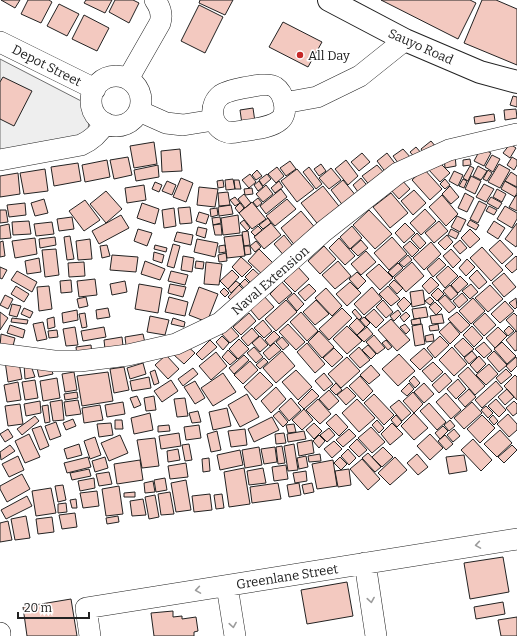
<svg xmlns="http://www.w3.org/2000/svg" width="517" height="636" font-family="Bitter,serif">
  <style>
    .green { fill: #eee; stroke: #6f6f6f }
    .building { fill: #f3c9c0; stroke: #222 }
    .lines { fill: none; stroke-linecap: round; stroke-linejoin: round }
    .minor-casing { stroke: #222; stroke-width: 22 }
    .secondary-casing { stroke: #222; stroke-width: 24 }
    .minor { stroke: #fff; stroke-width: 21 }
    .secondary { stroke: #fff; stroke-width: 22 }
    .oneway { stroke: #9c9c9c }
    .poi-dot { fill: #c62828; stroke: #fff; stroke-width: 1.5 }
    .labels { text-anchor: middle; stroke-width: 3; stroke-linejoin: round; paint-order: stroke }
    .street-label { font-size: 13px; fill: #222; stroke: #fff }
    .poi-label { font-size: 13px; fill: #222; stroke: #fff; text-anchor: start }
  </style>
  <rect width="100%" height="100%" fill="#fff"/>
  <!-- green -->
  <path class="green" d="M0,59l85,44c4,14 7,22 -2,36l-83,14z"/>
  <!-- building -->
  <path class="building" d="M1,0h19l-5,8z
    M28,0h21l3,2 -11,21 -20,-9z
    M86,0h26l-7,13 -21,-10z
    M115,0h18l6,3 -10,20 -20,-11z
    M200,0h33l-8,15 -26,-12z
    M381,0h89l6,3 -18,36z
    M482,0h14l21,9v56l-53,-22z
    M59,4l20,10 -12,22 -20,-10z
    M199,5l24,12 -18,36 -24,-12z
    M84,15l25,13 -12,23 -25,-12z
    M283,22l39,20 -14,25 -39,-20z
    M3,77l29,14 -18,35 -14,-7v-37z
    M513,96l4,1v10l-7,-2z
    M253,108l2,14 -13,2 -2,-14z
    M516,109l1,9 -12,2 -1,-10z
    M494,114l1,7 -20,3 -1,-7z
    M431,141l5,6 -11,8 -4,-6z
    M154,142l3,22 -23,4 -4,-22z
    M510,144l6,4 -6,10 -7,-5z
    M416,147l6,7 -6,5 -6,-7z
    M481,148l10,5 -7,13 -10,-5z
    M180,149l2,22 -20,1 -1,-21z
    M403,149l9,10 -11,8 -8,-11z
    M362,153l8,9 -11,9 -8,-9z
    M387,153l10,13 -10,8 -10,-13z
    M455,155l1,11 -11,2 -1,-11z
    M492,155l8,4 -7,13 -8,-5z
    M128,157l4,18 -18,4 -4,-19z
    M512,157l5,3v5l-3,5 -7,-5z
    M470,159l1,6 -8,1v-6z
    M107,160l3,17 -25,5 -3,-17z
    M346,160l12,16 -10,9 -13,-16z
    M437,160l13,13 -10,9 -12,-13z
    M290,161l6,8 -10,7 -6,-8z
    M78,163l3,18 -27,5 -3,-19z
    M321,164l5,7 -7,5 -5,-7z
    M499,164l11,6 -10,18 -12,-6z
    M158,165l1,12 -23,4 -2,-11z
    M377,165l9,10 -15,12 -9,-11z
    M470,166l4,2 -6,13 -5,-3z
    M478,166l9,5 -6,9 -8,-4z
    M277,167l7,9 -8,7 -8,-9z
    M309,167l13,17 -6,5 -13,-17z
    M331,168l10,12 -12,9 -10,-11z
    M45,169l3,22 -24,3 -4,-21z
    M297,169l17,20 -17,13 -16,-21z
    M424,169l18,20 -12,11 -18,-20z
    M257,170l5,6 -6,4 -4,-5z
    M488,170l4,3 -5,8 -4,-2z
    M454,171l9,4 -5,11 -9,-5z
    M511,172l6,4v11l-12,-6z
    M18,173l2,21 -20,3v-21z
    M250,174l6,8 -7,6 -7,-8z
    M267,174l4,5 -8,7 -4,-6z
    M471,176l10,5 -6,13 -10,-5z
    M181,178l12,5 -7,19 -13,-5z
    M361,178l9,11 -9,7 -8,-11z
    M233,179l2,10 -9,1 -1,-10z
    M401,179l9,10 -11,10 -9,-10z
    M445,179l5,6 -5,4 -5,-5z
    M463,179l4,2 -3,7 -5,-2z
    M223,180l1,7 -6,1 -1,-7z
    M234,180h5l2,9h-6z
    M343,180l14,17 -13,10 -13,-17z
    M167,181l9,4 -4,10 -10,-4z
    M259,181l4,6 -5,4 -4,-6z
    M279,181l4,6 -8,6 -4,-5z
    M505,181l12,7v5l-2,4 -14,-8z
    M155,182l7,3 -3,7 -7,-3z
    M484,184l10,5 -8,13 -10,-5z
    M144,185l2,15 -19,3 -2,-15z
    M266,185l7,9 -10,8 -7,-8z
    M323,186l19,24 -22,17 -19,-24z
    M450,186l9,11 -8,7 -9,-10z
    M199,187l19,2 -3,18 -18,-2z
    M252,188l1,6 -8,1 -1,-6z
    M281,189l6,8 -21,17 -6,-8z
    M497,189l9,5 -4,8 -9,-5z
    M414,190l12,13 -13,12 -12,-14z
    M106,191l16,18 -16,14 -16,-19z
    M228,192l2,13 -11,1 -1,-13z
    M391,193l17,20 -18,15 -17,-21z
    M465,193l9,5 -7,14 -9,-4z
    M244,194l7,9 -6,5 -7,-9z
    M442,195l16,19 -12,12 -17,-19z
    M516,195l1,1v15l-8,-4z
    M235,197l5,6 -5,3 -5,-6z
    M491,197l11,6 -4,6 -11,-6z
    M258,198l4,5 -5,4 -4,-5z
    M44,199l4,14 -13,3 -4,-13z
    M287,199l9,10 -21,17 -9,-10z
    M85,200l15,20 -16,11 -15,-20z
    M479,201l8,4 -9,18 -8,-4z
    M252,202l14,17 -14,10 -13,-16z
    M25,203l1,12 -17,2 -2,-12z
    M142,203l17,6 -4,15 -18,-6z
    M240,203l4,5 -5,5 -4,-5z
    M231,205l2,9 -14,2 -1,-9z
    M489,206l8,4 -3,5 -8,-4z
    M505,206l12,7v6l-5,9 -15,-9z
    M190,207l2,16 -12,1 -2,-16z
    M174,208l2,18 -12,2 -2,-18z
    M217,208l1,7 -7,2 -1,-8z
    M425,209l11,12 -15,14 -11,-12z
    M0,210h6l2,12 -8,1z
    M369,210l23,24 -17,15 -22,-24z
    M301,211l16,19 -21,17 -15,-19z
    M199,212l10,3 -3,9 -10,-3z
    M121,215l8,13 -30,16 -7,-13z
    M238,215l2,18 -17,2 -2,-17z
    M457,216l9,4 -6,12 -9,-5z
    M72,217l2,12 -15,2 -2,-12z
    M220,217l1,6 -8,2 -1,-7z
    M268,218l3,5 -8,6 -4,-4z
    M244,220l6,8 -3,3 -7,-8z
    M470,220l9,5 -3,5 -9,-5z
    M29,221l2,13 -18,1 -1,-13z
    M439,221l9,10 -14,12 -9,-10z
    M494,221l11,7 -7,11 -11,-7z
    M52,222l2,12 -18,2 -2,-12z
    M271,223l10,12 -17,14 -10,-12z
    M405,223l10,10 -11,10 -9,-10z
    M517,223v22l-1,2 -11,-8z
    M9,224l2,14 -11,1v-13z
    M221,224l1,11h-7l-2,-10z
    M258,226l4,4 -7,6 -4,-4z
    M352,226l10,12 -12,11 -10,-12z
    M198,227l9,2 -2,9 -9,-3z
    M138,229l14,4 -5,13 -13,-5z
    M451,229l8,4 -3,6 -8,-4z
    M470,229l10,10 -10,9 -9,-10z
    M248,231l2,14 -6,1 -2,-14z
    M177,232l16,3 -2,10 -17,-4z
    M417,233l9,10 -6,6 -9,-10z
    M242,235l3,21 -18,2 -3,-21z
    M284,235l12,15 -10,8 -12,-14z
    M447,235l6,7 -8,8 -7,-7z
    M70,236l4,23 -7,1 -3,-23z
    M55,237l1,8 -16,3 -1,-9z
    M392,237l15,17 -18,16 -15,-17z
    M35,238l2,16 -22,4 -3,-17z
    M339,238l16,18 -10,9 -16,-17z
    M90,239l2,20 -14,1 -2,-19z
    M197,239l21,4 -3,14 -21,-5z
    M361,240l7,8 -10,8 -7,-7z
    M460,240l7,8 -7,6 -7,-8z
    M500,240l13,14 -11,10 -13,-14z
    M3,241l2,15 -5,1v-15z
    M256,241l5,6 -6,5 -5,-6z
    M410,241l9,9 -7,7 -9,-10z
    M431,242l10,12 -17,16 -11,-12z
    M173,244l7,2 -6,22 -7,-2z
    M107,245l3,11 -8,2 -2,-12z
    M155,245l12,3 -1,4 -12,-3z
    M225,245l1,7 -7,1v-7z
    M244,246h6l1,8 -6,1z
    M324,246l12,13 -16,15 -12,-13z
    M482,247l21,23 -12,11 -21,-23z
    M56,249l3,26 -14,2 -3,-27z
    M259,249l16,16 -11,11 -16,-15z
    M451,249l10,11 -8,8 -10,-12z
    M366,251l10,11 -15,13 -10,-11z
    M154,252l10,3 -2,8 -9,-3z
    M226,253l1,8 -8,1 -1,-7z
    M112,255l26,2 -2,15 -26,-2z
    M408,255l4,5 -8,7 -5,-4z
    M183,256l11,2 -2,14 -11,-2z
    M516,256l1,1v12l-5,4 -7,-7z
    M241,257l11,10 -10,10 -10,-10z
    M39,258l2,14 -14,2 -2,-13z
    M439,258l7,7 -13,12 -6,-8z
    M467,259l8,8 -9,9 -7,-8z
    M145,261l20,8 -5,11 -19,-6z
    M196,261l8,1 -1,7 -8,-1z
    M338,261l13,15 -16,13 -13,-14z
    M84,262l1,14 -16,1 -1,-14z
    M206,262l16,2 -3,21 -15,-1z
    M412,262l12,14 -18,16 -12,-14z
    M398,263l5,5 -10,9 -5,-5z
    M379,264l14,14 -13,12 -14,-15z
    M448,266l10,10 -13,12 -9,-11z
    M0,267l7,3 -5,9 -2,-1z
    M298,267l11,12 -14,13 -11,-11z
    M253,269l11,10 -9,8 -10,-10z
    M232,270l7,7 -11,12 -8,-8z
    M477,270l10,12 -8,7 -10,-11z
    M17,271l20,11 -5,10 -21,-12z
    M171,271l17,4 -3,10 -17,-4z
    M357,272l9,9 -8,8 -9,-10z
    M504,273l12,14 -12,10 -12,-14z
    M460,276l8,8 -10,9 -7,-8z
    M431,277l8,8 -10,9 -7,-8z
    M95,279l2,16 -18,2 -2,-16z
    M245,279l9,9 -5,6 -9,-10z
    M71,280l1,12 -11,1 -1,-12z
    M394,280l9,8 -6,6 -8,-9z
    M125,281l2,11 -15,3 -2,-11z
    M236,281l4,3 -9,9 -3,-4z
    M282,282l10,11 -13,11 -9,-10z
    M350,282l11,11 -14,13 -11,-12z
    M139,284l23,4 -4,25 -23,-4z
    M170,284l16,3 -3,10 -15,-4z
    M309,284l7,7 -11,10 -7,-8z
    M471,284l7,8 -8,7 -8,-8z
    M239,285l10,10 -12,11 -9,-9z
    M450,285l8,9 -7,6 -8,-9z
    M490,285l13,14 -15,13 -13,-14z
    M16,286l13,8 -5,8 -13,-8z
    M49,286l3,23 -13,2 -2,-24z
    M388,286l12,13 -9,7 -12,-12z
    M199,287l19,7 -11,28 -18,-7z
    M372,287l10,12 -18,16 -10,-11z
    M224,288l5,5 -4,4 -5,-5z
    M326,288l16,18 -10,10 -17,-18z
    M438,288l6,6 -7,7 -6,-6z
    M423,290l2,14 -13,3 -2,-15z
    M294,293l10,11 -7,7 -10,-12z
    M462,293l6,7 -9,8 -6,-7z
    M5,295l8,4 -5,10 -8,-4z
    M263,295l11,12 -15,13 -10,-12z
    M445,295l11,12 -7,6 -11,-12z
    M86,297l2,9 -9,2 -2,-9z
    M169,297l19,5 -3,14 -20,-4z
    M404,297l7,7 -8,8 -6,-8z
    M430,297l4,4 -4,4 -5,-4z
    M473,298l12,13 -14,13 -12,-13z
    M516,298l1,9 -2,2 -6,-6z
    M286,300l11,12 -21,19 -11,-12z
    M316,300l13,14 -14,11 -12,-13z
    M383,300l10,12 -7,6 -10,-11z
    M505,301l9,10 -14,12 -9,-9z
    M435,302l7,7 -6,6 -7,-8z
    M12,304l9,2 -4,11 -8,-2z
    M426,307l2,10 -14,2 -2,-10z
    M24,308l9,4 -3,6 -9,-4z
    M108,308l2,9 -13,2 -1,-9z
    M342,308l10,10 -23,22 -10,-11z
    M355,309l7,8 -3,3 -7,-8z
    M374,309l10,11 -8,8 -11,-11z
    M77,310l1,10 -15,3 -1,-10z
    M398,310l3,4 -7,7 -4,-5z
    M0,312l8,6 -8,12z
    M301,312l17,19 -11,10 -17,-19z
    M406,312l4,4 -6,6 -4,-5z
    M457,312l13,13 -9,8 -13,-14z
    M85,313l2,14 -5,1 -3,-14z
    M249,313l7,8 -15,14 -8,-8z
    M485,313l11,12 -12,11 -11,-12z
    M514,313l3,3v16l-11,-12z
    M442,314l2,9 -12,1 -2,-8z
    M150,316l19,4 -4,15 -18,-3z
    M54,317l1,10 -7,2 -1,-10z
    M364,317l6,6 -4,4 -6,-7z
    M12,318l16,2 -1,4 -16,-2z
    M173,318l12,4 -1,5 -13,-3z
    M357,318l8,9 -8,8 -8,-9z
    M420,318l1,6 -9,1 -1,-5z
    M391,319l19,21 -13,11 -19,-21z
    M263,320l9,11 -8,7 -10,-10z
    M43,322l4,17 -10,2 -4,-17z
    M450,322l10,12 -10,10 -11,-12z
    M288,324l17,18 -9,8 -17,-18z
    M405,324l5,6 -4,4 -6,-7z
    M422,324l3,20 -10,2 -3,-20z
    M438,324l1,6 -9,1 -1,-5z
    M10,325l15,5 -2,8 -16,-5z
    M230,326l9,10 -9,7 -9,-10z
    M347,326l15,15 -15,13 -14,-15z
    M472,326l11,12 -9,9 -11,-12z
    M509,326l5,5 -6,5 -4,-5z
    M75,327l3,18 -12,1 -3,-17z
    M104,327l2,10 -23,4 -2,-10z
    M367,327l6,7 -9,8 -7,-7z
    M498,327l9,9 -12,12 -9,-10z
    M252,328l7,8 -11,10 -7,-8z
    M57,330l1,7 -9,1 -1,-7z
    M274,331l6,6 -10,9 -5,-6z
    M319,331l15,16 -12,11 -14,-16z
    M516,331l1,1v18l-2,1 -9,-11z
    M1,334l14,4 -3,12 -12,-3z
    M143,334l2,9 -19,2 -1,-8z
    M433,334l1,7 -8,1 -1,-6z
    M374,335l11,13 -8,6 -11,-12z
    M222,336l7,7 -6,7 -7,-8z
    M260,336l8,9 -8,7 -8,-9z
    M440,336l9,9 -14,13 -8,-10z
    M122,337l1,9 -18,3 -1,-9z
    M282,337l7,8 -6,5 -7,-8z
    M463,338l11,11 -10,8 -10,-11z
    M239,339l10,10 -11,10 -9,-10z
    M210,340l7,7 -15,13 -6,-6z
    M386,340l6,7 -4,3 -6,-7z
    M484,342l8,9 -8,7 -9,-9z
    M502,342l14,14 -9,8 -13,-15z
    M274,343l7,7 -12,10 -6,-7z
    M307,343l18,21 -10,9 -18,-21z
    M185,344l10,9 -11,11 -10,-9z
    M91,345l1,9 -15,2 -1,-9z
    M368,345l8,9 -5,5 -9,-9z
    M254,347l9,10 -7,6 -9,-10z
    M359,347l11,13 -10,8 -11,-12z
    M452,347l15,17 -13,12 -15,-16z
    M334,348l9,9 -11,10 -9,-9z
    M424,348l9,10 -13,12 -10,-10z
    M228,350l9,9 -7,6 -8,-8z
    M282,351l13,15 -19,17 -13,-15z
    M472,351l5,6 -8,7 -5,-6z
    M494,351l13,14 -8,7 -12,-14z
    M216,352l11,14 -16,14 -12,-14z
    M399,354l16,17 -17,15 -16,-17z
    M166,355l13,14 -11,10 -13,-14z
    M244,355l5,5 -15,14 -5,-6z
    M479,356l7,8 -9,9 -7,-8z
    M347,357l13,14 -19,17 -13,-14z
    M516,357l1,2v7l-6,6 -5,-6z
    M264,358l4,4 -8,7 -4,-4z
    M5,361l14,2 3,16 -14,3z
    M250,361l8,9 -15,14 -9,-9z
    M433,362l10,10 -11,10 -10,-11z
    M30,363l5,14 -10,2 -1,-15z
    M143,363l3,11 -16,5 -3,-11z
    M489,364l9,10 -12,11 -10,-10z
    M371,365l9,10 -11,9 -9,-9z
    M124,367l5,23 -15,3 -4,-24z
    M468,367l17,19 -10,9 -17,-19z
    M37,368h14l2,6 -14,3z
    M193,368l5,6 -15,12 -5,-7z
    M506,369l6,6 -11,9 -5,-6z
    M155,370l4,13 -5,2 -4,-13z
    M296,370l16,17 -14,13 -16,-18z
    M74,372l3,18 -12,2 -3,-18z
    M108,372l5,29 -31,5 -5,-30z
    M260,372l13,13 -17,15 -12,-13z
    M223,373l13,19 -23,14 -12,-18z
    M324,373l9,11 -9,7 -9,-10z
    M445,373l7,8 -13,12 -7,-8z
    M515,375l2,2v23l-13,-14z
    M360,376l13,15 -10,10 -14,-15z
    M414,376l6,7 -5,5 -6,-7z
    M149,377l2,11 -19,3 -2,-10z
    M57,378l3,20 -17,3 -3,-20z
    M458,379l8,10 -10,10 -9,-10z
    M35,380l3,18 -13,2 -3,-18z
    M171,380l7,11 -16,11 -8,-11z
    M195,381l10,17 -10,6 -11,-17z
    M496,381l7,8 -21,19 -7,-8z
    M18,382l3,18 -14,2 -3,-17z
    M336,383l6,7 -6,5 -6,-6z
    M409,383l5,6 -7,7 -6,-5z
    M424,383l10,11 -10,9 -10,-11z
    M276,387l10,12 -15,14 -10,-12z
    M347,387l9,9 -10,9 -9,-10z
    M312,389l7,7 -15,13 -6,-6z
    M469,389l7,8 -11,10 -7,-8z
    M507,389l7,8 -9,8 -7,-8z
    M329,390l10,11 -10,9 -10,-11z
    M77,392l1,6 -13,2 -1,-6z
    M413,392l10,12 -9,9 -11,-12z
    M446,393l15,17 -10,9 -15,-17z
    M247,394l12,23 -19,10 -12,-22z
    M374,394l20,21 -10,10 -20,-22z
    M137,396l4,9 -7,3 -4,-10z
    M154,396l2,14 -10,1 -2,-13z
    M185,398l3,18 -11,1 -3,-18z
    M291,398l10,12 -12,11 -10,-12z
    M318,399l13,15 -11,10 -14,-14z
    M357,399l18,19 -16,14 -17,-19z
    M496,399l10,11 -7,7 -11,-11z
    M62,400l2,20 -11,1 -3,-19z
    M78,400l3,14 -15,2 -2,-14z
    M399,400l12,13 -9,8 -12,-14z
    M40,401l1,12 -15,3 -2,-12z
    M514,401l3,3v9l-4,3 -7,-8z
    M123,402l2,12 -18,3 -2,-12z
    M472,402l10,11 -18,16 -10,-11z
    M429,403l17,19 -9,8 -17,-19z
    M20,404l3,20 -15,2 -3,-20z
    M48,405l2,17 -5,1 -3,-17z
    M100,405l3,15 -19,3 -2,-15z
    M486,406l7,7 -5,5 -7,-8z
    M227,408l4,18 -18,4 -4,-18z
    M304,409l9,11 -11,10 -10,-10z
    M198,411l3,11 -9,1 -3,-10z
    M279,411l9,11 -5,5 -10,-11z
    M150,413l3,17 -19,4 -3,-16z
    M414,413l14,15 -14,12 -13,-14z
    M336,414l12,13 -9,9 -13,-13z
    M508,414l9,10v6l-8,7 -12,-13z
    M396,415l6,7 -5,5 -6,-7z
    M482,415l13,13 -15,15 -13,-14z
    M493,415l5,6 -4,4 -5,-6z
    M35,416l4,5 -17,14 -5,-6z
    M272,417l7,13 -25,12 -6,-13z
    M73,419l3,7 -10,4 -3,-7z
    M115,420h7l1,9h-8z
    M377,420l7,8 -5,5 -7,-8z
    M450,420l5,6 -6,5 -5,-6z
    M56,422l5,14 -11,4 -5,-14z
    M111,423l2,12 -14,2 -2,-13z
    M314,423l8,8 -8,8 -8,-9z
    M392,423l11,11 -13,11 -9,-11z
    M294,424l2,8 -8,1 -2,-8z
    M169,425l1,6 -12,1v-6z
    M199,425l2,13 -15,2 -2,-13z
    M41,426l8,20 -9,4 -8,-21z
    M443,426l5,5 -8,8 -5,-6z
    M371,427l14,15 -13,11 -14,-15z
    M329,428l6,7 -8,7 -7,-7z
    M8,429l5,8 -8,5 -5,-8z
    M245,429l2,16 -16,2 -3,-16z
    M349,429l7,7 -13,11 -7,-7z
    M454,429l6,7 -7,6 -6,-7z
    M500,430l12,13 -15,14 -13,-13z
    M217,431l4,19 -10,2 -4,-18z
    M304,431l2,8 -18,3 -1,-8z
    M179,433l2,13 -20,3 -2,-13z
    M284,433l2,10 -10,1 -1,-10z
    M29,434l11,23 -15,6 -10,-22z
    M430,434l13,14 -13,12 -13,-14z
    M120,435l8,18 -19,8 -8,-18z
    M319,435l6,6 -6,7 -6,-7z
    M445,435l8,9 -7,6 -8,-9z
    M95,437l6,18 -11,4 -6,-18z
    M155,438l4,28 -17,2 -5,-28z
    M357,439l10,11 -8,7 -10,-10z
    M473,439l19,21 -11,11 -20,-21z
    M312,440l2,13 -15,3 -2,-13z
    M334,441l8,8 -10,9 -8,-9z
    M79,444l3,11 -15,4 -3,-10z
    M189,444l3,16 -7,1 -3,-16z
    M294,444l4,26 -10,1 -4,-25z
    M10,445l5,6 -14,9 -1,-8z
    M512,445l5,5 -13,13 -6,-6z
    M282,446l3,17 -7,1 -2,-17z
    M259,447l3,18 -17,3 -3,-18z
    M275,447l2,15 -13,2 -3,-15z
    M383,447l10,10 -11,10 -10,-10z
    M178,449l2,11 -12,2 -1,-11z
    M348,449l8,9 -7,7 -8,-9z
    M240,450l3,15 -23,5 -3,-15z
    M368,453l13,14 -6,5 -13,-14z
    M320,454l1,7 -12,1 -1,-6z
    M417,454l11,13 -10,8 -11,-12z
    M464,455l3,16 -18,3 -3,-17z
    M18,456l6,14 -15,7 -7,-13z
    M306,456l2,11 -9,2 -2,-11z
    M88,457l3,10 -24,6 -3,-10z
    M105,457l3,11 -13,4 -3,-11z
    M340,457l7,7 -6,6 -7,-7z
    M395,457l12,13 -17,15 -12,-12z
    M209,458l1,13 -7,1 -1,-13z
    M362,459l18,20 -12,11 -18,-21z
    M140,460l3,20 -26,4 -3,-20z
    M333,460l4,26 -20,3 -5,-25z
    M186,463l2,14 -18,2 -2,-13z
    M286,465l2,14 -14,2 -2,-14z
    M244,468l6,36 -21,3 -5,-35z
    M263,468l3,15 -17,2 -2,-14z
    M89,469l2,7 -19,4 -2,-7z
    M349,469l2,16 -13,2 -3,-16z
    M306,471l1,10 -12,2 -2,-10z
    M109,472l3,12 -13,2 -3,-12z
    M22,474l8,15 -23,13 -7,-13v-3z
    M94,478l1,10 -15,3 -2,-10z
    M165,478l2,12 -11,2 -2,-12z
    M186,480l5,30 -15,2 -5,-29z
    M153,481l2,11 -10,1 -1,-10z
    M278,483l3,16 -29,4 -2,-16z
    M299,483l2,12 -12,2 -2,-12z
    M312,483l2,9 -10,2 -2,-9z
    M63,485l3,15 -8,2 -3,-16z
    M119,486l4,28 -17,2 -4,-27z
    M51,488l5,25 -20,3 -4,-25z
    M97,491l2,15 -16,2 -3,-15z
    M135,492v5h-11v-4z
    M170,492l4,22 -13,1 -3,-21z
    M210,494l2,16 -18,2 -2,-16z
    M222,494l2,14 -8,1 -2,-14z
    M155,495l4,22 -10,2 -4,-22z
    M27,496l5,10 -26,13 -5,-9z
    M76,499l1,9h-5l-2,-8z
    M143,499l3,16 -14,1 -2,-15z
    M66,503l1,9 -9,1v-9z
    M75,513l2,14 -15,2 -3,-14z
    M26,516l4,22 -15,2 -4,-21z
    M118,516l1,6 -12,2 -1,-6z
    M52,517l2,15 -16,2 -2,-15z
    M8,521l4,19 -12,2v-19z
    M503,557l6,35 -39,7 -6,-36z
    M347,582l6,34 -46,8 -6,-34z
    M71,599l6,37h-50l-4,-29z
    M503,602l2,12 -29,5 -2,-12z
    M173,611v6l9,-1v3l14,-2 2,14 -4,1v4h-40l-3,-23z
    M517,617v19h-16l-3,-16z"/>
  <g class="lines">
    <defs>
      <path id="minor" d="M0,42l95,47
        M91 101a25 25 0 1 1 50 0a25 25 0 1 1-50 0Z
        M128,79l32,-56c3,-9 0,-16 -5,-23
        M260,85c5,0 11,-1 15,2 9,6 14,26 5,33 -9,8 -26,9 -38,11 -6,1 -12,3 -18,0 -14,-7 -15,-27 -3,-36 9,-6 28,-8 39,-10z
        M284,103l33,-6 43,-21 45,-36
        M139,111l27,12 17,2 31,-5
        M0,160l81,-15c11,-5 18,-11 24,-22
        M0,354l54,7h26l48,-6 48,-11 44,-21 104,-92 74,-58 51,-23 68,-16
        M365,563l11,73
        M227,586l8,50
        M0,633v3
        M90,636l-4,-28 431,-69"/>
      <path id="secondary" d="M329,0l76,40 75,32 37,10"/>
    </defs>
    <!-- minor casing -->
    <use href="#minor" class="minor-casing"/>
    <!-- secondary casing -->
    <use href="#secondary" class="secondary-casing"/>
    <!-- minor -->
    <use href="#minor" class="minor"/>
    <!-- secondary -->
    <use href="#secondary" class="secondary"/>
  </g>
  <!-- one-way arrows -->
  <defs><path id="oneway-chevron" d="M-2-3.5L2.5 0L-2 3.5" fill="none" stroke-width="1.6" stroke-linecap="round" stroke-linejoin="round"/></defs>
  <g class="oneway">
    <use href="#oneway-chevron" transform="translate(478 545) rotate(171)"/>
    <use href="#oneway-chevron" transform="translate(198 590) rotate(171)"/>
    <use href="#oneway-chevron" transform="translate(371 600) rotate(81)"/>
    <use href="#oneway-chevron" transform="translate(233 625) rotate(81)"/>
  </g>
  <!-- markers -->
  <circle class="poi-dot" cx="300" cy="55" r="4"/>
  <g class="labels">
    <!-- street labels -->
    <g class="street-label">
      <text transform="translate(421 46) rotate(24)" y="5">Sauyo Road</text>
      <text transform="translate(47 65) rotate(27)" y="5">Depot Street</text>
      <text transform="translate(270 280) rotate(-41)" y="5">Naval Extension</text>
      <text transform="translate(287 576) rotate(-9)" y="5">Greenlane Street</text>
    </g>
    <!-- poi labels -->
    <g class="poi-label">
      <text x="308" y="60">All Day</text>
    </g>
  </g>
  <!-- scale -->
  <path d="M18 612v6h71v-6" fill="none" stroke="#222222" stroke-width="2"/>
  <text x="24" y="612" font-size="12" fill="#222222" stroke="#ffffff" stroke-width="3" paint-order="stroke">20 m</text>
</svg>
